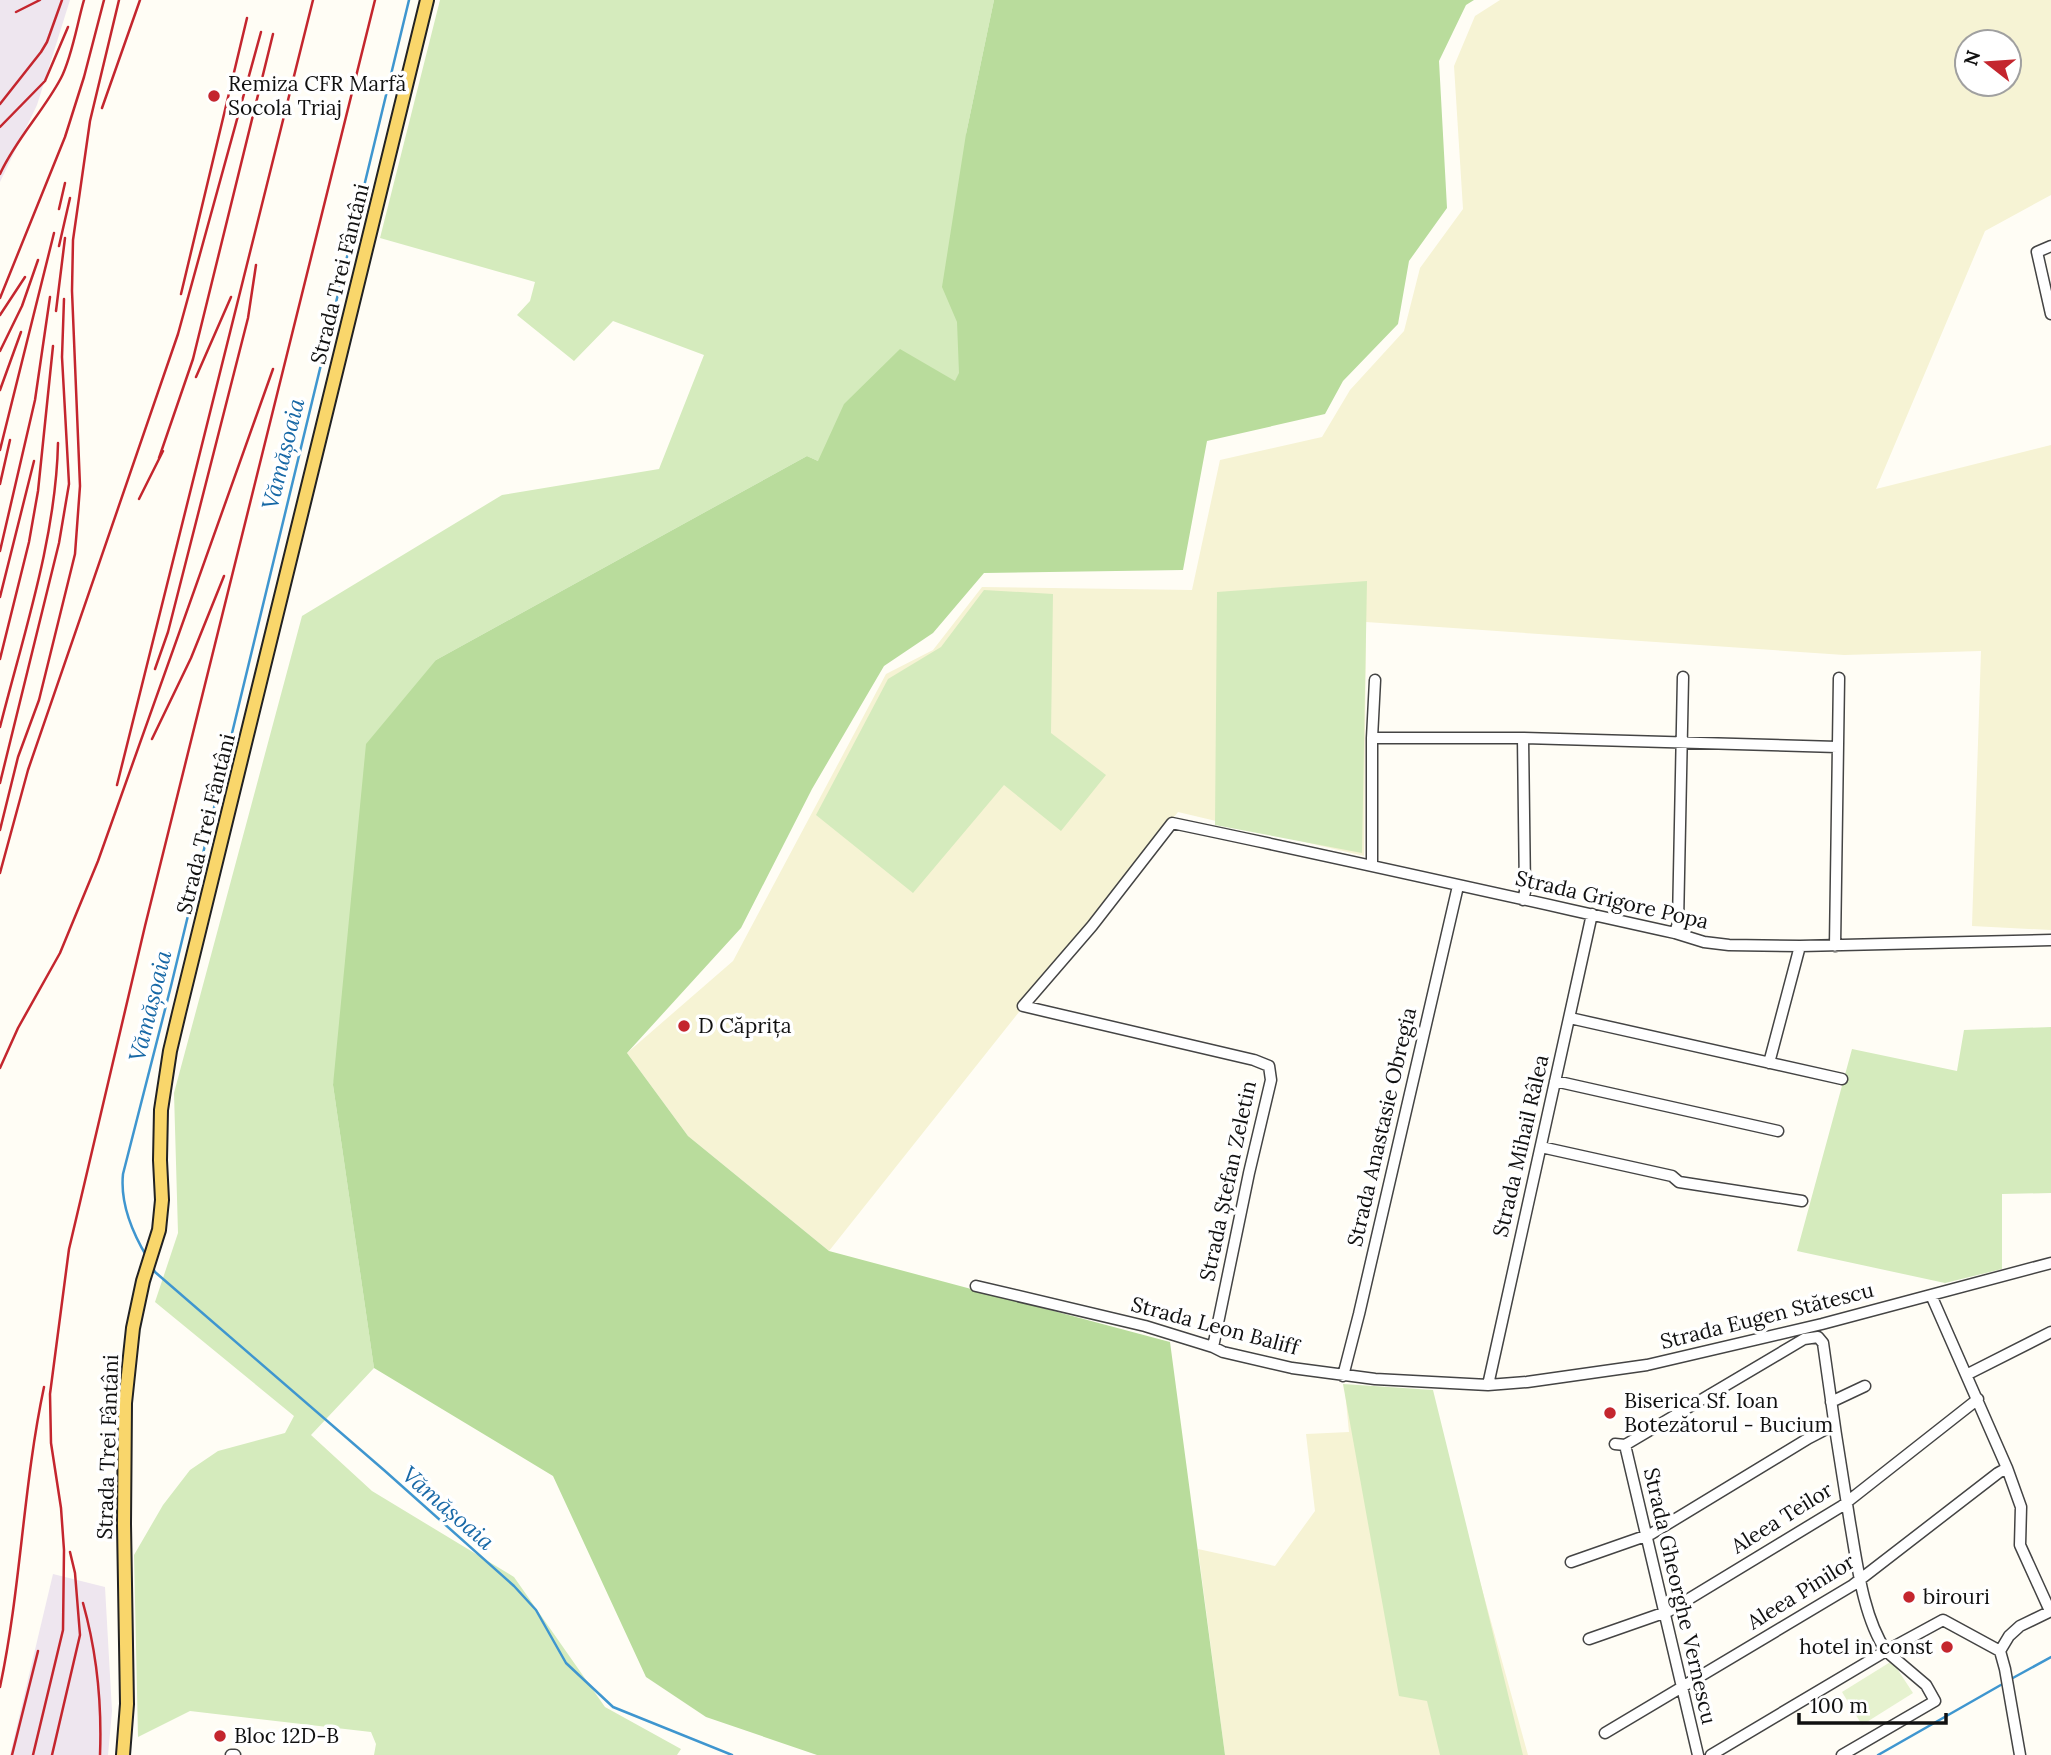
<svg xmlns="http://www.w3.org/2000/svg" width="2051" height="1755" font-family="Lora,serif">
  <style>
    .industrial { fill: #eee6ef }
    .farmland { fill: #f6f3d4; fill-rule: evenodd }
    .green { fill: #d5ebbd }
    .forest { fill: #b9dc9c }
    .pitch { fill: #e6f2cf }
    .lines { fill: none; stroke-linecap: round; stroke-linejoin: round }
    .stream { stroke: #3f96cf; stroke-width: 2.5 }
    .minor-casing { stroke: #444; stroke-width: 13 }
    .major-casing { stroke: #222; stroke-width: 16 }
    .minor { stroke: #fff; stroke-width: 10 }
    .major { stroke: #f9d66b; stroke-width: 12 }
    .rail { stroke: #c4262e; stroke-width: 2.5 }
    .poi-dot { fill: #c4262e; stroke: #fff; stroke-width: 2.5 }
    .labels { text-anchor: middle; stroke-width: 7; stroke-linejoin: round; paint-order: stroke }
    .poi-label { font-size: 21px; fill: #111; stroke: #fff; text-anchor: start }
    .street-label { font-size: 21px; fill: #111; stroke: #fff }
    .water-label { font-size: 23px; font-style: italic; fill: #1768a6; stroke: #fff }
  </style>
  <rect width="100%" height="100%" fill="#fffdf5"/>
  <!-- industrial -->
  <path class="industrial" d="M0,0h70l-33,105 -37,77z
    M53,1574l52,13 7,124 -4,44h-98z"/>
  <!-- farmland -->
  <path class="farmland" d="M1500,0h551v195l-66,36 -109,258 175,-44v485l-79,-4 9,-275 -137,4 -478,-33 -2,234 -186,-44 -349,439 -141,-115 -61,-83 106,-92 153,-287 47,-24 49,-63 210,3 28,-130 102,-23 28,-47 54,-59 16,-63 43,-59 -9,-143 21,-50zM1967,42h42v42h-42z
    M1345,1391l83,3 100,361h-303l-27,-206 77,17 40,-55 -9,-77 43,-2z"/>
  <!-- green -->
  <path class="green" d="M440,0h554l-28,134 1,322 -149,5 -11,-5 -371,204 -103,425 41,283 -63,67 61,56 142,86 91,130 76,42 -4,6h-303l2,-11 -5,-12 -181,-21 -52,26 -4,-182 29,-50 27,-35 28,-19 67,-18 9,-17 -139,-114 23,-69 -4,-140 128,-477 200,-121 157,-26 45,-114 -91,-34 -39,40 -57,-46 13,-14 5,-19 -155,-44z
    M1367,581l-5,272 -147,-28 2,-233z
    M984,590l69,4 -2,139 55,42 -45,56 -57,-46 -91,108 -97,-78 72,-136 53,-32z
    M2051,1027v166l-49,1v75l-57,14 -148,-32 55,-202 105,22 7,-41z
    M1343,1384l90,6 90,365h-83l-13,-54 -28,-5z"/>
  <!-- forest -->
  <path class="forest" d="M994,0h480l-8,5 -27,56 8,147 -38,53 -11,63 -55,57 -18,33 -118,27 -24,129 -199,3 -51,60 -49,33 -72,123 -71,139 -114,125 61,83 141,115 341,91 55,413h-408l-111,-38 -60,-40 -93,-201 -179,-108 -41,-283 33,-341 70,-84 371,-204 11,5 26,-57 56,-55 55,32 4,-8 -2,-51 -15,-35 24,-153z"/>
  <!-- pitch -->
  <path class="pitch" d="M1892,1661l21,32 -51,32 -20,-33z"/>
  <g class="lines">
    <!-- stream -->
    <path class="stream" d="M147,1257c-15,-25 -27,-54 -24,-83l48,-188 238,-986
      M152,1266l3,6 230,199 129,115 22,24 30,53 47,44 119,48
      M2011,1679l40,-22
      M1878,1755l128,-73"/>
    <defs>
      <path id="minor" d="M2051,246l-14,6 14,62
        M1372,738h151l314,9
        M1523,738l2,154 -2,8
        M1372,865v-127l3,-58
        M1675,933l3,-10 5,-246
        M1835,946l4,-268
        M1570,1018l272,61
        M1769,1063l31,-117
        M1555,1081l223,50
        M1541,1147l131,29 7,6 123,19
        M976,1286l169,40 68,21 10,5 69,16 83,11 113,6 39,-3 120,-17 175,-41 229,-61
        M1931,1295l76,173 14,39 -1,38 30,66
        M1213,1347l36,-174 22,-93 -2,-14 -15,-6 -231,-54 69,-80 80,-103c168,35 336,73 503,110l29,9 25,3 71,1 251,-6
        M1968,1374l83,-42
        M1343,1376l16,-62 99,-428
        M1488,1385l104,-471
        M1831,1402l34,-16
        M1615,1444l10,1 179,-106 14,-2 5,6c8,60 17,120 27,180 7,40 13,94 36,128l57,-31 57,31
        M1625,1445l73,310
        M1571,1562l80,-28 158,-96 25,-13
        M1589,1639l80,-28 173,-105 136,-107
        M2000,1651l5,18 15,86
        M2000,1651l9,-15 11,-10 31,-15
        M1605,1733l248,-148 145,-112 9,-5
        M231,1755h4
        M1711,1755l175,-104 40,34 9,16 -93,54"/>
      <path id="major" d="M123,1755l4,-51 -3,-180 1,-121 8,-75 10,-47 16,-51 3,-30 -2,-40 1,-50 9,-59 9,-38 248,-1013"/>
    </defs>
    <!-- minor casing -->
    <use href="#minor" class="minor-casing"/>
    <!-- major casing -->
    <use href="#major" class="major-casing"/>
    <!-- minor -->
    <use href="#minor" class="minor"/>
    <!-- major -->
    <use href="#major" class="major"/>
    <!-- rail -->
    <path class="rail" d="M16,12l24,-12
      M0,104l41,-52 6,-10 15,-42
      M102,108l38,-108
      M0,127l45,-46 23,-54
      M0,174c16,-35 43,-62 61,-96 11,-21 16,-54 23,-78
      M59,209l6,-26
      M59,246l11,-48
      M181,294l66,-276
      M0,298l65,-161 19,-60 20,-77
      M56,311l9,-73
      M0,315l25,-38
      M0,351l22,-45 16,-46
      M196,377l35,-80
      M0,390l21,-58
      M0,450l54,-217
      M159,458l34,-99 80,-325
      M0,484l10,-44
      M139,499l24,-48
      M0,551l35,-151 15,-103
      M0,597l34,-136
      M0,659l29,-117 9,-51 15,-145
      M155,669l13,-37 80,-314 8,-53
      M0,727c23,-91 56,-189 58,-284
      M152,739l39,-81 33,-82
      M0,783l59,-240 10,-59 -7,-127 2,-58
      M117,785l196,-785
      M0,830l18,-73 21,-57 36,-146 5,-68 -8,-195 1,-51 17,-119 29,-121
      M0,873l28,-103 150,-436 83,-302
      M0,1068l18,-40 42,-75 38,-92 175,-492
      M83,1603c14,50 19,100 17,152
      M0,1687c21,-99 23,-201 44,-300
      M12,1755l26,-104
      M33,1755l30,-125 1,-80 -3,-42 -10,-65 -1,-49 19,-145 76,-323 230,-926
      M52,1755l28,-120 -5,-62 -5,-21"/>
  </g>
  <!-- markers -->
  <g class="poi-dot">
    <circle cx="214" cy="96" r="7"/>
    <circle cx="684" cy="1026" r="7"/>
    <circle cx="1610" cy="1413" r="7"/>
    <circle cx="1909" cy="1597" r="7"/>
    <circle cx="1947" cy="1647" r="7"/>
    <circle cx="220" cy="1736" r="7"/>
  </g>
  <g class="labels">
    <!-- poi labels -->
    <g class="poi-label">
      <text x="228" y="91">Remiza CFR Marfă<tspan x="228" dy="24">Socola Triaj</tspan></text>
      <text x="698" y="1033">D Căprița</text>
      <text x="1624" y="1408">Biserica Sf. Ioan<tspan x="1624" dy="24">Botezătorul - Bucium</tspan></text>
      <text x="1923" y="1604">birouri</text>
      <text x="1933" y="1654" text-anchor="end">hotel in const</text>
      <text x="234" y="1743">Bloc 12D-B</text>
    </g>
    <!-- street labels -->
    <g class="street-label">
      <text transform="translate(340 274) rotate(-76)" y="7">Strada Trei Fântâni</text>
      <text transform="translate(206 824) rotate(-76)" y="7">Strada Trei Fântâni</text>
      <text transform="translate(1612 900) rotate(13)" y="7">Strada Grigore Popa</text>
      <text transform="translate(1382 1127) rotate(-77)" y="7">Strada Anastasie Obregia</text>
      <text transform="translate(1521 1146) rotate(-77)" y="7">Strada Mihail Râlea</text>
      <text transform="translate(1228 1181) rotate(-78)" y="7">Strada Ștefan Zeletin</text>
      <text transform="translate(1767 1316) rotate(-14)" y="7">Strada Eugen Stătescu</text>
      <text transform="translate(1215 1326) rotate(15)" y="7">Strada Leon Baliff</text>
      <text transform="translate(108 1447) rotate(-88)" y="7">Strada Trei Fântâni</text>
      <text transform="translate(1782 1518) rotate(-32)" y="7">Aleea Teilor</text>
      <text transform="translate(1801 1592) rotate(-32)" y="7">Aleea Pinilor</text>
      <text transform="translate(1680 1596) rotate(77)" y="7">Strada Gheorghe Vernescu</text>
    </g>
    <!-- water labels -->
    <g class="water-label">
      <text transform="translate(283 454) rotate(-76)" y="8">Vămășoaia</text>
      <text transform="translate(150 1006) rotate(-76)" y="8">Vămășoaia</text>
      <text transform="translate(448 1508) rotate(41)" y="8">Vămășoaia</text>
    </g>
  </g>
  <!-- north arrow -->
  <g transform="translate(1988 63) rotate(287)"><circle r="33" fill="#ffffff" stroke="#a0a0a0" stroke-width="2"/>
  <path d="M0-5L12 26L0 18L-12 26Z" fill="#c4262e"/>
  <text y="-10" font-size="19" font-weight="bold" text-anchor="middle" fill="#111111">N</text>
  </g>
  <!-- scale -->
  <path d="M1799 1713v10h147v-10" fill="none" stroke="#111111" stroke-width="3.5"/>
  <text x="1810" y="1713" font-size="21" fill="#111111" stroke="#ffffff" stroke-width="5" paint-order="stroke">100 m</text>
</svg>
